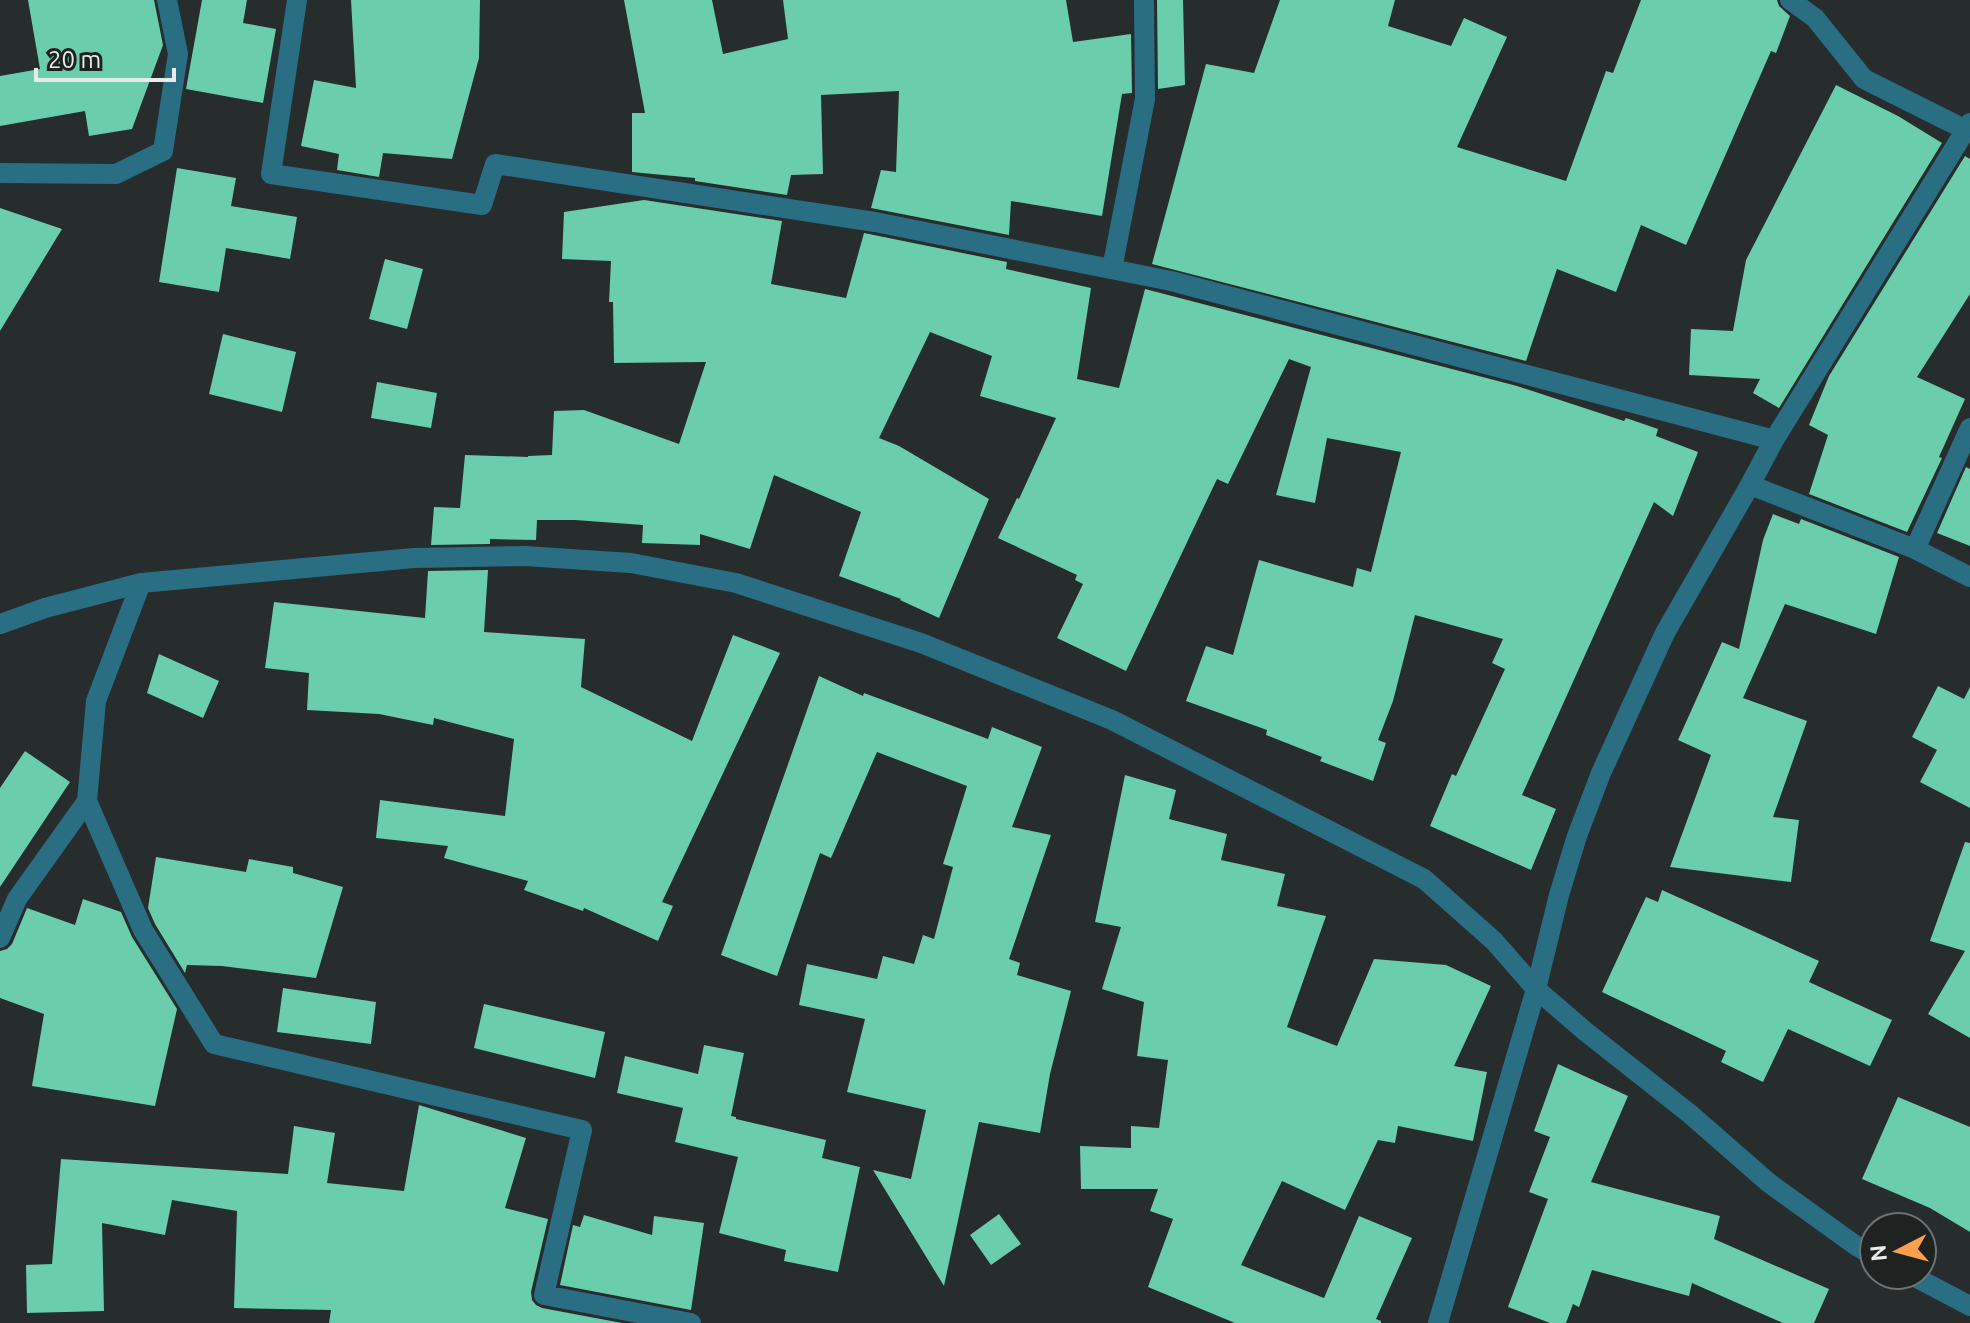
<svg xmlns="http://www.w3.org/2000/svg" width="1970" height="1323" font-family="Ubuntu,sans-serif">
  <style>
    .building { fill: #6acdab }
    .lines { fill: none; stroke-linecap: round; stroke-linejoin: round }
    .street { stroke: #2a6e84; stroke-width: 20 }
  </style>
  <rect width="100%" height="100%" fill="#272c2c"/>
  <!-- building -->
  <path class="building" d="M28,0h126l9,45 -31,84 -43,7 -4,-25 -85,15v-50l40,-7z
    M202,0h45l-4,23 33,6 -13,74 -77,-14z
    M351,0h129l-1,58 -27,101 -69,-6 -4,24 -42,-7 2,-16 -38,-8 13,-66 42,8z
    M624,0h88l11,54 65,-15 -5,-39h283l7,42 58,-8 1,59 -10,1 -20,122 -91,-15 -2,34 -138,-27 10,-38 15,2 3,-81 -78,4 2,79 -32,1 -4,20 -92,-14v-3l-63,-6v-59h13z
    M1157,0h26l2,85 -27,4z
    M1280,0h115l-7,26 63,20 13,-28 43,19 -50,110 109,34 40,-110 7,2 28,-73h136l2,6 11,10 -14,37 -5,-2 -85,194 -45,-20 -25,67 -59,-23 -31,92 -374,-97 54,-200 48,9z
    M1836,85l62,31 44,27 -163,265 -26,-15 7,-14 -71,-4 2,-46 42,2 13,-71z
    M1965,156l5,3v135l-53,83 48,22 -26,58 3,1 -35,74 -98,-38 19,-59 -19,-10 20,-49z
    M177,168l59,10 -5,28 66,11 -7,42 -64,-11 -7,44 -60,-10z
    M644,200l138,21 -11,63 75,14 18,-65 143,29 -1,7 85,19 -14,91 42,9 26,-99 372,97 107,35 2,-3 32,11 -2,7 42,16 -25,64 -19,-14 -132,293 34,14 -25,61 -101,-44 22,-52 4,2 49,-107 -13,-6 11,-24 -88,-24 -22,86 -15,39 8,3 -13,38 -53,-20 2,-4 -56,-22 1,-5 -81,-29 20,-55 27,9 26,-95 94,27 4,-19 14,4 30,-120 -74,-14 -12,65 -39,-8 35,-128 -22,-8 -61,125 -11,-5 -91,192 -69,-33 26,-54 -8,-4 2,-5 -79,-37 19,-40 2,1 37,-81 -76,-22 12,-40 -62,-24 -51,106 20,8 90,53 -50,119 -39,-18 1,-1 -62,-23 22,-64 -87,-37 -24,74 -50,-15v11l-58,-2 1,-18 -68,-5h-38l-1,20 -46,-1v5l-59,1 3,-38 26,1 5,-53 63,2v-1l24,-1 2,-44 30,-1 95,34 27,-82 -92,1 -1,-61h-4l2,-41 -49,-2 2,-47z
    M0,208l62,21 -62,102z
    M385,259l38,10 -16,60 -38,-10z
    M223,334l73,18 -14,60 -73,-18z
    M377,382l60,11 -6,35 -60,-10z
    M1966,467l4,2v77l-33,-13z
    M1773,514l26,10 2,-5 98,38 -23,77 -91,-30 -42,94 64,23 -34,96 26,3 -8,62 -121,-15 41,-112 -33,-15 44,-98 17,7 24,-109z
    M488,570l-4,62 101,7 -4,48 111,54 41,-106 47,18 -118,249 11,4 -15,35 -74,-33 -1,3 -59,-21 4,-9 -84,-23 4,-12 -72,-8 4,-38 125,16 9,-77 -80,-21 -1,7 -54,-11 -72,-4 2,-37 -44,-5 9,-66 151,16 3,-47z
    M159,654l60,27 -16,37 -56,-25z
    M819,676l44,20 1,-3 124,46 4,-12 50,20 -30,80 39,8 -42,124 11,4 -3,12 54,16 -21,83 -10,59 -61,-11 -35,164 -71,-116 38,9 15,-69 -79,-18 18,-73 -66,-14 8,-41 70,15 6,-23 31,8 9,-29 11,4 19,-72 -10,-3 24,-78 -90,-34 -46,106 -11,-5 -43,123 -56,-21z
    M1938,686l26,13 6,-12v121l-50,-26 17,-32 -25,-13z
    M25,751l45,31 -70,105v-99z
    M1125,775l51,15 -7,29 58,15 -6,26 64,14 -8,32 49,10 -39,111 50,19 37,-87 72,6 45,21 -37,80 33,6 -14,69 -75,-15 -3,17 -17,-3 -33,70 -63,-29 -41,84 83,33 35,-82 53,22 -36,81 5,2v2h-146l-87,-36 25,-68 -23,-8 8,-22h-77l-1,-43 51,2v-22l28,2 9,-68 -31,-4 7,-54 -42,-13 19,-62 -26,-5z
    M1965,842l5,1v195l-42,-24 37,-63 -35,-10z
    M156,857l90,15 3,-13 44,8v6l50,14 -27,91 -94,-12 -35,-1 -2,8 -30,-49 -7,-16z
    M1662,890l157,71 -10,21 83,38 -22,46 -82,-37 -25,53 -42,-20 5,-11 -124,-59 44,-95 12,5z
    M83,899l38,13 11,25 45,72 -22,97 -123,-20 12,-72 -44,-16v-47l7,-2 5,-5 15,-36 48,17z
    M283,988l93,14 -5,42 -94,-12z
    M484,1004l121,28 -10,46 -121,-30z
    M704,1045l40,8 -13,63 5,1v2l90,21 -4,18 38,9 -22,105 -54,-11 2,-11 -67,-17 19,-76 -63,-15 8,-34 -66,-15 8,-37 73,18z
    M1558,1064l70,32 -37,86 129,34 -6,23 115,50 -15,34h-31l-91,-40 -3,13 -97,-26 -13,37 -6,-3 -7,19h-16l-42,-16 40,-108 -19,-7 21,-55 -16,-6z
    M1898,1097l72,30v105l-40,-24 -68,-29z
    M419,1105l107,33 -21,70 43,11 -17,73 1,8 4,5 6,3 80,15h-293l2,-13 -97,-2 3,-97 -65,-11 -7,35 -63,-12 2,88 -77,2 -1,-48 26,-1 9,-105 227,15 6,-48 41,7 -8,50 77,8z
    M999,1214l22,30 -30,21 -21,-30z
    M584,1215l68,20 2,-19 50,7 -13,87 -131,-25 13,-60 7,2z"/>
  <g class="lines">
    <!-- street -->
    <path class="street" d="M297,0l-26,174 211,31 13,-41 380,58 296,59 603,159
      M1790,0l25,18 49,61 102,51
      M0,173l116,1 47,-23 15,-97 -11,-54
      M1112,269l33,-170 -1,-99
      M1750,485l165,64 55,28
      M1915,549l55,-121
      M0,624l45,-16 96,-25 273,-25 111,-2 106,7 105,20 185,60 191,77 312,159 70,62 42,48 50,43 104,82 79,69 86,62 19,11
      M87,801l56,129 71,114 368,86 -38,165 147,28
      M0,938l17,-39 70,-98 9,-100 45,-118
      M1911,1275l59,31
      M1438,1323l98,-334 23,-94 18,-59 24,-63 64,-140 85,-148 24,-45 196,-317"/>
  </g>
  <!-- north arrow -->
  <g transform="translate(1898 1251) rotate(264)"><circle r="38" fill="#1e2322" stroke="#6e7372" stroke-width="2"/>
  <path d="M0-6L14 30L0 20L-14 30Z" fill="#f9a04c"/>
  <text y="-12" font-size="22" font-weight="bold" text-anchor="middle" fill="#e7ebeb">N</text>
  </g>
  <!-- scale -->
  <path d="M36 68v12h138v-12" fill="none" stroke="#e7ebeb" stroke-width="4"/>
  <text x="48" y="68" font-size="24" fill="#e7ebeb" stroke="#1e2322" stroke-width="6" paint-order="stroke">20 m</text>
</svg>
